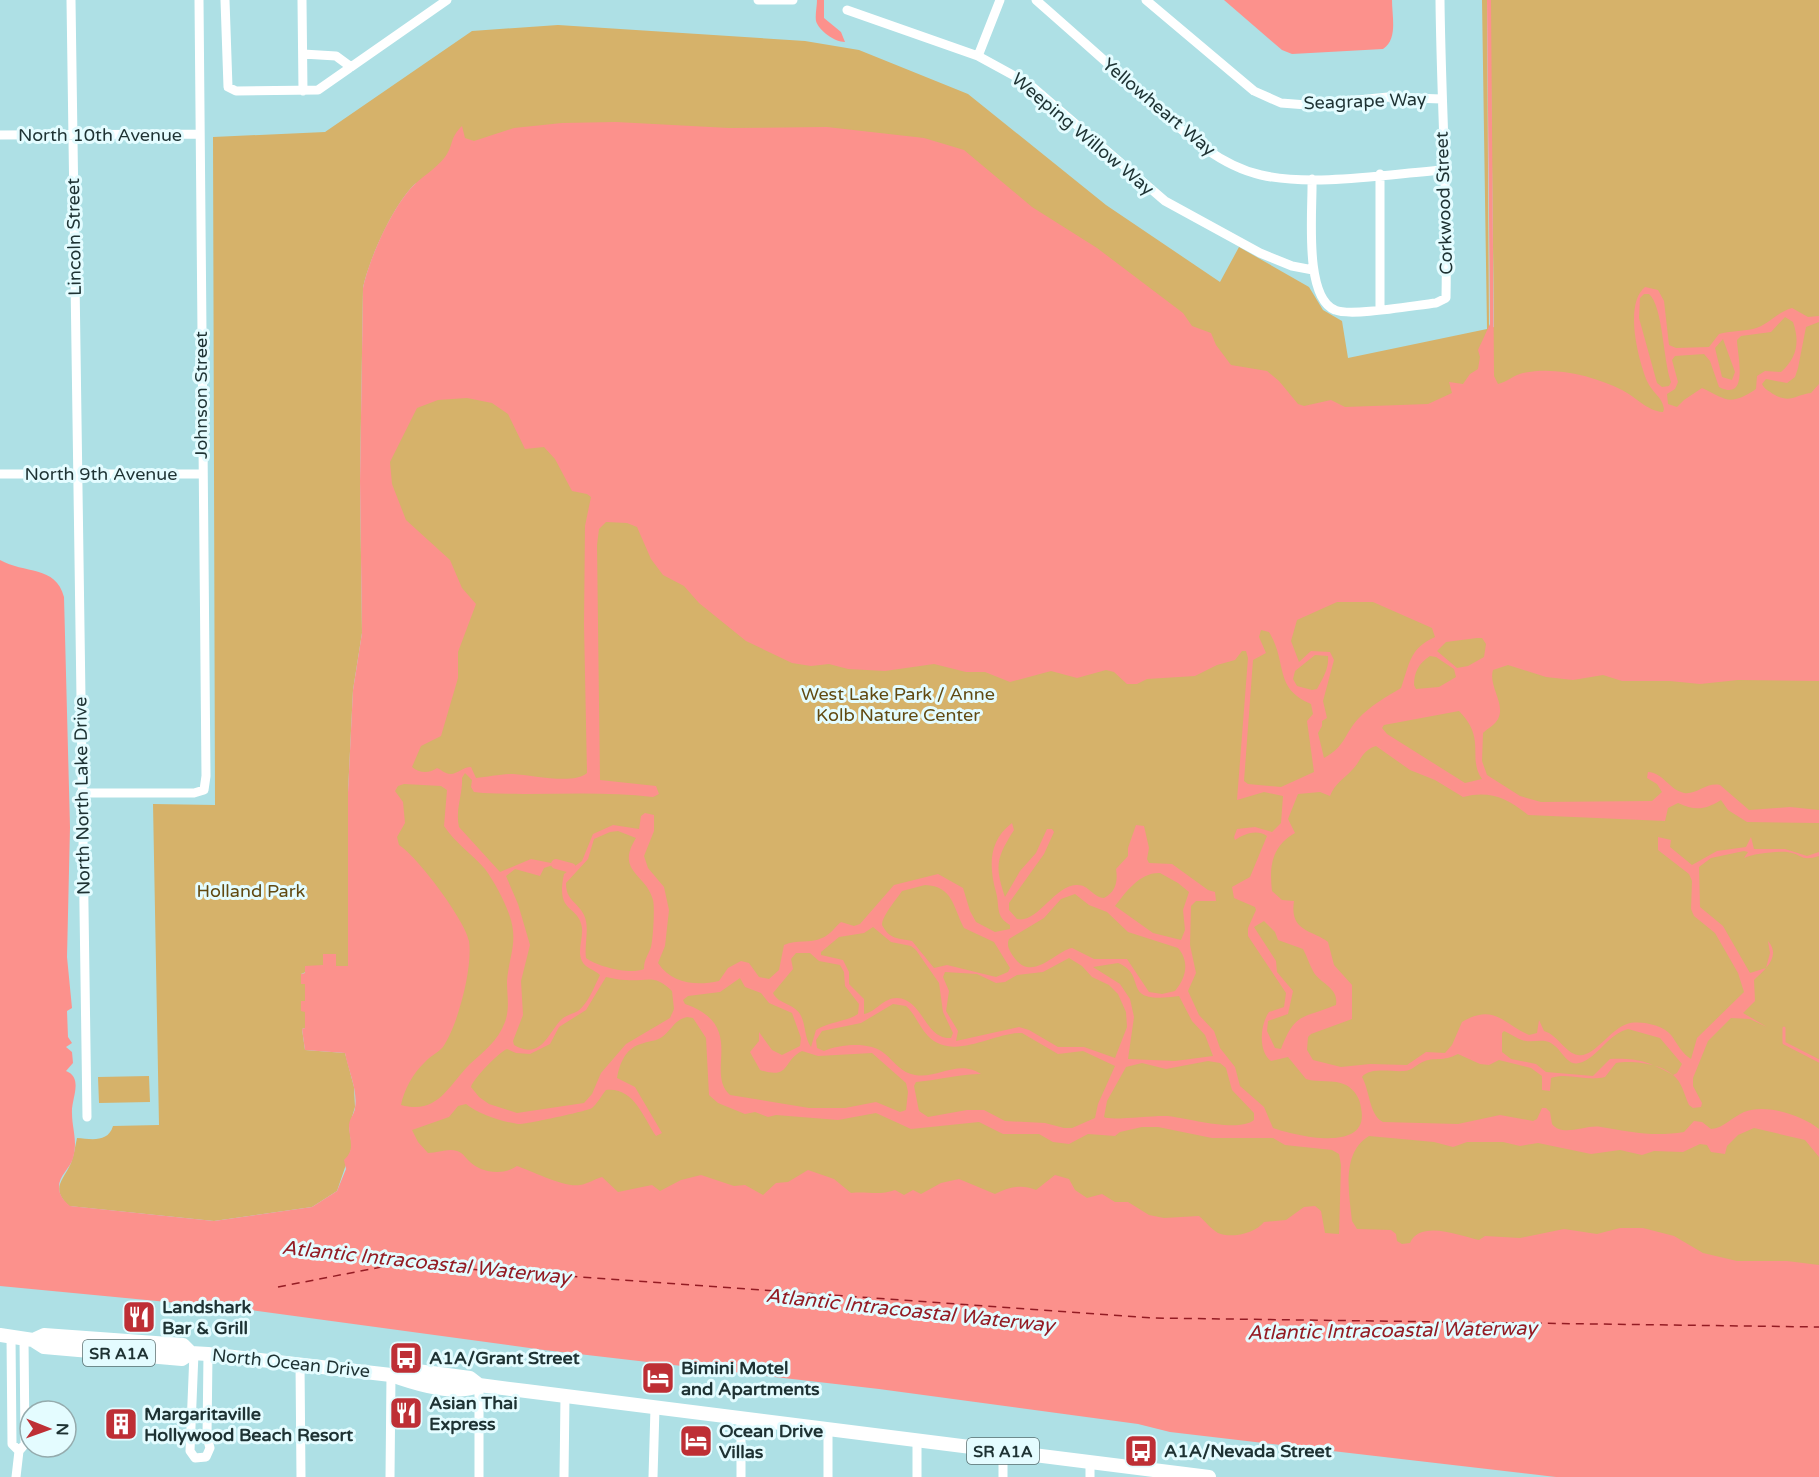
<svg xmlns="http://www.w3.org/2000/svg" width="1819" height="1477" font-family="'Varela Round',sans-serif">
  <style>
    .green { fill: #d6b26a }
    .water { fill: #fc918c; fill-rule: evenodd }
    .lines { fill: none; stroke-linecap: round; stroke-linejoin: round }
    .stream { stroke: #fc918c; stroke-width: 3 }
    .canal { stroke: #fc918c; stroke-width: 10 }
    .ferry { stroke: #941c24; stroke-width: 1.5; stroke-dasharray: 8 6; stroke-linecap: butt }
    .minor { stroke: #fff; stroke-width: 9 }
    .primary { stroke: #fff; stroke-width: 14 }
    .labels { text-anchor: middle; stroke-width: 6; stroke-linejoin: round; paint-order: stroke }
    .shield { fill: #e4fcff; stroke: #596f70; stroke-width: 1.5 }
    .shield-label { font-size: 16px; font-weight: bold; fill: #1e3233 }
    .street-label { font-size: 18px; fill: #1e3233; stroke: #e4fcff }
    .park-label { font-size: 18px; fill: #614911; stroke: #e4fcff }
    .poi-label { font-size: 18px; font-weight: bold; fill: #1e3233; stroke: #e4fcff; text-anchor: start }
    .water-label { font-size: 20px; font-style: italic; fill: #941c24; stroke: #e4fcff }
  </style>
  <rect width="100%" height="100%" fill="#aee0e5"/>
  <!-- green -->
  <path class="green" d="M1482,0h5l2,328 5,-1 -4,-327h329v1273l-1453,-90 3,-901 47,-99c-22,20 -47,76 -53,105l-3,193 2,152 -9,57 -5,102v174h-12l-13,-11v10l-22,9 4,10v17l-4,1v9h4v17l-3,1 3,21 40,3 9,34 1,20 -6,20 3,20 -15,44 -25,16 -98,14 -145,-15c-19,-18 -6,-25 2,-43 3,-8 4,-16 6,-25 14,1 31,5 36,-12l46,-1 -6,-321 62,1 -2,-668 112,-5 147,-101 86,-6 247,16 54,9 109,44 138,111 114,77 19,-35 70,40 14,23 19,11 6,37 139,-29z
    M149,1076l1,26 -51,1 -1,-26z"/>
  <!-- water -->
  <path class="water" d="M817,0h7v18l17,14 4,10c-10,0 -26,-11 -29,-21 -1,-6 1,-15 1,-21z
    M1224,0h168c0,17 6,39 -9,49l-91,5 -10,-4z
    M1487,0h4l3,376 4,8c9,-2 16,-9 25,-11 32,-7 71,3 99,17 14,7 25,21 41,22l1,-3c-2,-13 -12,-16 -17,-28 -9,-22 -23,-77 -2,-94l13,3 6,11 5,44 7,3 33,-1 10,-13c11,-3 23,-3 34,-5 16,-4 24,-17 39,-21l16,9 11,-1v6l-13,5 -8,41 -3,9 -8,6 -21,-4 -4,5c3,6 6,6 11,10 17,10 22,1 38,-1l8,-9v297l-81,-1 -38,4 -30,-3h-48l-19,-6 -30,5 -27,-3 -38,-12 -15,5c-5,16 13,34 5,49 -3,6 -10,9 -15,14l-1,28 5,14 33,21 21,6 111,-1 10,-9 -5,-8 -10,-6 1,-6c16,1 20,17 36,21 13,2 22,-11 36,-8l29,25 41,-3 29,3v13l-72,-1 -19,-12 -7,-10c-16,10 -26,11 -43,3l-10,5 -3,13 -137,-6c-20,-17 -39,-25 -65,-18l-28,-17 -25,-10 -34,-24c-15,5 -14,14 -24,24 -8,9 -17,13 -22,26l-10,-4 -22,2 -10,25 7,14c-23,13 -26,33 -23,58l10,9 12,1c-5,31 19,29 34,41l6,23 18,20v34l-41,15 -3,3 -1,13 6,10 28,7 29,-3 37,1 19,-13 19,1 7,-8 10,-23c32,-19 40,1 67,13l8,-2 2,-13 5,11c14,4 21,22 34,24 16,3 32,-26 49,-31 12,-4 36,1 44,11 6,8 11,19 20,24l6,-21 47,-46 -6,-19 -23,-40 -21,-17 -3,-7 1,-28 -3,-7 -31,-24v-13l13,3 -1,7 22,18 25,-14 29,-4 5,-10 3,12h31l22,7 12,-4v4c-19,6 -16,-2 -32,-4 -10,-1 -35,2 -43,6l4,-6 -4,-1 -33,7 -12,9 1,40 23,19 27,47 16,-5 4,-15 -2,-12c13,15 -2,28 -14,39l1,21 -12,12 24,14 -17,-8 -19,-1 -23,23 -15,37v8l9,17 -1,4 -8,1 -4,-3c-4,-8 -6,-19 -12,-26 -12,-15 -43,-19 -61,-16l-11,14c-19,5 -36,-5 -54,1l-1,13 -8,-1v-14l-11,-8 -32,-8 -10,5 -9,-1 -22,-10c-16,8 -22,3 -33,7 -9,3 -11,9 -21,10 -13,1 -34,-4 -42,6 8,14 7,38 21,45l75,2 42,-9 33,6 4,-2 5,-11h4l4,4 2,12c11,14 34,0 49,3 29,5 53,10 83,5l10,-11 8,1 9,7c13,-1 21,-12 33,-17 21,-9 58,3 75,17v28l-14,-17 -51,-12 -16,7 -11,11 -2,8 -14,-2 -4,-7 -7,-1 -17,8 -29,-1 -12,4 -22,-5 -29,4 -53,-11 -18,3 -17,-4h-36l-14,5 -19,-5 -65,-6c-28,17 -20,57 -17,85l5,8 34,1 5,4 1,7 5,3 8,-1c10,-24 51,-7 69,-3l6,-4 35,2 44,-9 33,5 23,-6h23l31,8 29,17 34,8h50l32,4v212h-263l-386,-45 -32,-8 -259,-35 -335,-39 -293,-40 -251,-24v-726c24,14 56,5 64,37l6,230 -3,130 5,51 -5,3 1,26 4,6 -6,4 6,5 1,11 -7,8c18,7 5,28 6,42 0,16 6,28 1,45 -3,11 -14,17 -14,29 0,8 5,14 11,19l144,15 98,-14 25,-16 9,-22 -2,-9c12,-11 5,-20 5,-34 0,-7 5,-11 6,-18 3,-18 -7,-38 -10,-55l-40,-3 -3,-21 3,-1v-16l-4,-1v-10h4v-17h-4v-10l4,-1v-7l18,-1v-11h13v12h12v-174l5,-102 9,-57 -2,-152 3,-193c6,-29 28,-78 48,-100 10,-11 25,-19 34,-31 9,-13 4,-18 17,-31l3,12 9,3 40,-13 48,-5 54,-1 113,6 98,-1 97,11 40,12 68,57 65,41 86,65 9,13 19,7 5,12 15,20 36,6 12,10 19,23 6,2 27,-6 14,7 83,-3 24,-11 -3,-11 14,2 7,-10 8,-5 2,-12 -2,-7 12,-26zM1644,294h5c14,12 14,66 22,88l-2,4 -7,1 -5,-4 -18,-65 1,-20zM1785,317l8,5c7,20 4,36 -12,50l-16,-1 -8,5 -1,13c-27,18 -30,10 -54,-1l-18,12 -7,7 -9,-3 -1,-10 8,-5 3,-7 -6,-22 3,-4 29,-2 6,7 9,26c31,16 18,-34 18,-47l4,-4 30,-4zM1723,339l12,33 -3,8 -10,-3 -7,-29zM467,398l25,5 16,11 17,35 19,-2 11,12 17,32 15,3 4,3 -6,29 -1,98 3,149c-13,12 -55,2 -74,1 -12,0 -26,3 -37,4l-5,-11c-10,0 -15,10 -25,6 -3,-1 -6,-4 -9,-5 -8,6 -18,5 -25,-1l9,-21 20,-10 17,-58v-26l18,-48 -14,-16 -12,-28 -44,-40 -14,-36 -2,-22 27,-54 21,-8zM606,522l21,1 10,4 14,32 12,16 21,11 15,17 47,38 46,22 19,3 18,-2 19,5 37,2 49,-7 32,8h19l25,10 41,-11 26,7 29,-8 8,2 13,12h10l10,-5 48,-3 22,-11 18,-5 7,-9h4l2,7 -11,142 27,-8 19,4 -2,27 -9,9 -17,-5 -18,2 -3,8 1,3c10,-6 21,-11 32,-4l-17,41 -18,10 2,11 21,9 1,3 -8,18v8l38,57 -2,14 -15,5c-9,13 -11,39 2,49l17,-4 18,22c12,4 28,0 40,6 9,5 14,14 15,23 10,46 -65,28 -88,20l-9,-21 -24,-21 -5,-19 -15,-19 -6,-17 -15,-16 -11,-24 8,-18 -6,-28 1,-39 5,-5h20l-1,-9 -7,-2 -36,-26 -23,-1 -2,-4 2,-11 -5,-22 -8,-1 -8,23v8l-12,13c2,12 0,23 -12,29 -12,-1 -15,-14 -28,-13 -22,1 -39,39 -59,34l-8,-9v-7l35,-49 10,-22 -2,-3h-5l-11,24 -16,18 -15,26c-11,-32 -8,-40 9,-67l-2,-7c-24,18 -23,44 -16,69 4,15 -1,24 14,33v4l-15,3 -19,-10 -6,-11 -7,-23 -25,-14 -44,11 -34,39 -6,2 -13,-4c-7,6 -11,13 -19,16 -12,6 -25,1 -38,7l-5,25 -10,9 -10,-2 -10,-14 -8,-2 -13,7 -9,13c-23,5 -47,3 -61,-18l7,-17 4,-36 -5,-23 -16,-19 -4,-12 10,-25v-16l-9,-2 -4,3 -2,13 -26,-4 -20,9 -11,27 -18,13c-9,41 15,30 18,54 1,11 -5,23 0,33 4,8 12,8 18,14 -5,10 -12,29 -22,36 -5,3 -12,4 -16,8 -14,13 -20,42 -48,26l-1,-4 10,-26 -2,-34 9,-36 -12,-41 -12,-28 9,-7 25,7 4,-8 12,-4 -25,-5 -31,13 -41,-45c-4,-17 4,-33 3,-49l3,-5 7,7 -1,7 3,5 9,1c58,3 114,-3 170,4l6,-3 -3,-8 -56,-6 -3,-235 2,-16zM1337,602h36l59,26 3,9c-26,12 -25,26 -34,51 -15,9 -31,18 -43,31 -14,15 -12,27 -34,39l-6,-25 4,-7v-5l5,-3 -4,-17 11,-41 -4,-8 -19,-1 -12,11 -8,-21 6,-21zM1261,630l8,2c19,31 4,56 42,72l2,10 -6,7 7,51 -33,15 -33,-3 -4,-3 9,-121 13,-7 -7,-16zM1477,638h5l4,6 -2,13 -16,9 -11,2 -20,-17 9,-9zM1315,655l13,1c1,13 -5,22 -11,33l-5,1 -15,-4 -4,-7 2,-8zM1430,656l6,1 18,12 2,8 -17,10 -23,2 -2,-4c0,-13 5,-22 16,-29zM1459,711c28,28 8,47 23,68l-17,4 -78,-49 -5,-6 2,-3zM404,784l37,2 6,4 -3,36c11,17 28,28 41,43 9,12 19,31 24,45 10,27 0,41 -2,67 0,15 3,27 -2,41 -7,19 -21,29 -35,42 -22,22 -32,51 -69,41 3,-15 12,-32 24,-43 5,-6 13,-9 18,-15 15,-22 30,-80 26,-106 -4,-21 -52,-85 -70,-96l-2,-8 8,-14 -2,-21 -8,-11 3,-5zM618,831l18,7c-21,34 10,35 17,62 2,7 0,40 -2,47 -3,9 -7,12 -7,22 -13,6 -46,-2 -58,-11 -2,-14 4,-30 -2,-43 -7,-14 -18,-14 -18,-32l22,-24 6,-20 16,-7zM1160,873l18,10 11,9 -6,18 2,20 -4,10 -28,-7 -38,-27c11,-14 25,-34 45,-33zM925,885c28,1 28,22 39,43l30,14 16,26 -2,4 -12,5 -49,-12 -13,3 -22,-27c-14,-3 -22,-1 -30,-16 0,-9 14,-25 20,-34zM1075,894l14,11 18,7 21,20 50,16c12,14 8,30 -3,43l-13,3 -13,-2 -22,-33h-33l-22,-11c-17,3 -40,36 -59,8 -3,-5 -7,-10 -4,-17l35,-21 17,-19zM1264,921l11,11 3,8 25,9c4,7 6,15 10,22 7,13 26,16 23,34 -34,14 -41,7 -55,44l-6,-1 -8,-17 1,-10 20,-7 5,-23 -16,-19 -1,-11 -22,-34zM873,927l18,15 20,4 5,4 23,33 4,29 10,21 -2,5c-26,2 -28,-39 -54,-40 -14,0 -21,14 -33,16v-15l-15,-15v-12l-6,-12 -22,-5v-3l18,-15 25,-4zM796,953h14l9,8 21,4 4,7 1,14 14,18 -1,10c-12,8 -27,7 -42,16l-5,17c-7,-10 -5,-23 -11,-33 -7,-11 -22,-10 -27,-21l20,-24 -2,-10zM1069,958l13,8 10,11 17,8 9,9 8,18 1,15 -12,31 -31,-11h-26l-29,-17 -10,-3 -63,14 2,-10 -12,-20 3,-20 -6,-14 2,-5 32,2 19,9 9,-1 12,-7 26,-3zM1118,963c32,13 -1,42 61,33l13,25 13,14 8,21 -38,5 -47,-2 6,-42 -4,-18 -10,-15 -27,-17zM606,977c7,1 13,3 20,3 21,2 28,-7 46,11l2,18 -4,9 -44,26 -25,29 -9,21 -8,9 -67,10 -28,-9 -10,-7 -8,-10c1,-7 28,-35 36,-38l9,4 14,1 20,-10 9,-17 27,-17zM740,978l5,9 16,6 8,10 23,10 9,25 -1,8 -18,9 -10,-5 -13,-18v9l-9,11 10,18c31,10 22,-9 42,-19l16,5 54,-3 34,30 2,9 -2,18 -6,2 -24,-10 -31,6h-36l-79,-13c-26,-23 18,-69 -45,-91l-2,-4 5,-4 32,-4zM893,1004l13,2c10,9 13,21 22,30 25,26 66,-4 94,-3l36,21 25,-3 32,15 -17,38 -3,14 -23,10h-8l-19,-5 -40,-2 -21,-11h-17l-39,7 -9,-6 -5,-25 2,-4c23,-2 44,-8 65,-8 -24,-15 -42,5 -66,1 -14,-2 -20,-13 -30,-21 -14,-13 -45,-10 -61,-3l-7,-3 -1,-8 6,-9 39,-8zM687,1017l6,1 13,20 3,57 9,8 27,11 10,-2 13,5 8,-2 62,5 38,-7 35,16 68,-7 24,12h36l14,8 16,2 19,-10 27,2 5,-4 22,-5h16l54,11h61l12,7 47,5 7,4 2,11 -2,69 -14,-1 -4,-22 -6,-5 -11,1 -18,13 -22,2c-8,11 -33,17 -46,11 -7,-4 -13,-12 -19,-17l-35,2 -15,-3 -21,-13h-13l-13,-8 -15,4 -12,-8 -6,-11 -14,-4 -19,15c-15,-6 -27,-3 -41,4l-36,-15 -18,4 -20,11 -8,-4 -9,5 -9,-5c-17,6 -27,1 -44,3l-17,-14 -26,-9 -20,12 -12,1 -13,12 -18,-10 -11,1 -33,-11 -20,5 -21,11 -8,-6 -34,7 -16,-15c-8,2 -14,7 -22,8 -15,3 -48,-14 -63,-19 -14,10 -37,7 -49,-6 -4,-4 -5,-7 -11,-9 -9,-3 -19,2 -29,2l-10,-11 -6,-12 37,-13 9,-11 8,-2c12,10 37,18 52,20 5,1 70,-13 74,-16 5,-4 10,-13 14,-18 28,-3 37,27 50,46l6,-3 -27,-46 -18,-9c3,-16 9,-31 27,-35 5,-2 13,-2 18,-6 10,-7 12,-17 25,-20zM1628,1029l32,9 22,26 -5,9 -4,2c-24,-13 -34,-17 -63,-16l-17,17 -47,-4 -10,-8 -25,-5 -9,-7v-19l2,-2c7,3 15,9 22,10 8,1 16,-2 23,1 17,8 17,33 42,15 13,-10 21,-24 37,-28zM1208,1061l12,2 6,5 6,22 22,23v7c-16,13 -66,-2 -87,-4 -13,-1 -57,5 -63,1l3,-16 19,-34 16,-4 24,6z"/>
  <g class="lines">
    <!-- stream -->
    <path class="stream" d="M1784,1028v15l35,18"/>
    <!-- canal -->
    <path class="canal" d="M556,864l15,4"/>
    <!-- ferry -->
    <path class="ferry" d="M278,1287l119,-23 757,54 665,9"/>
    <!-- minor -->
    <path class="minor" d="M71,0l16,1117
      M225,0l3,87 8,4 82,-1 129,-90
      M302,0l1,91
      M758,0h35
      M1036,0c33,29 66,58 99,88 37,32 76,76 126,87 52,12 128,-1 182,-5
      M1146,0l108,91 27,12 26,2 81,-8 53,2
      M847,10l131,46 51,28 136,117 95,52 32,13 21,4
      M303,54l33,2 15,11
      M978,56l22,-56
      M0,135l199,-1
      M1380,174v135
      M1312,179c1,29 -9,118 23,131 16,7 81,-5 101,-7l10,-5c2,-100 -5,-199 -6,-298
      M0,474h202
      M81,793h113l10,-3 2,-14 -7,-776
      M11,1336l1,108 7,7
      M194,1353l-4,98 5,7 11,-1 4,-9 -3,-11 1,-83
      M300,1363l1,114
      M741,1418v59
      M1003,1451v26
      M1090,1462v15
      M16,1477l3,-26 6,-7 -1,-106
      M390,1477l1,-102
      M479,1477v-92
      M564,1477l1,-81
      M653,1477l2,-69
      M828,1477v-48
      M917,1477v-37"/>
    <!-- primary -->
    <path class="primary" d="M0,1335l33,5 11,7 138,12 9,-6 17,1 183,21c22,8 67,22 88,10
      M33,1340l11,-5 139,10 8,8
      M391,1375l26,-4 53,7 9,7 47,6 683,86"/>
  </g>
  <!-- icons -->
  <defs>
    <symbol id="restaurant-square" viewBox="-11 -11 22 22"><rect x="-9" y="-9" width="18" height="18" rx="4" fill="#be2f35" stroke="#e4fcff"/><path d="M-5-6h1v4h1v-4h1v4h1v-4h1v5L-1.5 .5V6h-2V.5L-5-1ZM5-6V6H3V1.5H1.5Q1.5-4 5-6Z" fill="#fff"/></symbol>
    <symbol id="bus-square" viewBox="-11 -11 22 22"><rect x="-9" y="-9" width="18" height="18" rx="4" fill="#be2f35" stroke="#e4fcff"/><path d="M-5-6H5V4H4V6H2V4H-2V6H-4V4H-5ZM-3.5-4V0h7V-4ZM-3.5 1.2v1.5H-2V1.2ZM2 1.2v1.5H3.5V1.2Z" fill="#fff"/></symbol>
    <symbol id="hotel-square" viewBox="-11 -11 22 22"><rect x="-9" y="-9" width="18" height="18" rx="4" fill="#be2f35" stroke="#e4fcff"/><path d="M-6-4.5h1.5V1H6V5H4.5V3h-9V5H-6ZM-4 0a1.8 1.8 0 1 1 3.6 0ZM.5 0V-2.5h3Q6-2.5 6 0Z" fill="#fff"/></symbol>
    <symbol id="building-square" viewBox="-11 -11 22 22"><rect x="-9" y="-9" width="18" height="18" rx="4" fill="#be2f35" stroke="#e4fcff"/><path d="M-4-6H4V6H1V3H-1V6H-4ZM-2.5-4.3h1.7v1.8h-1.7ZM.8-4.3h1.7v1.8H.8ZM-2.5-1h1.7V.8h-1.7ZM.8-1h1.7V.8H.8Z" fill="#fff"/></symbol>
  </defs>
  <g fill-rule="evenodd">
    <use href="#restaurant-square" x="120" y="1298" width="38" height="38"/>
    <use href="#bus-square" x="387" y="1339" width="38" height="38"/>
    <use href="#hotel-square" x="639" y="1359" width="38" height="38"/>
    <use href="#restaurant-square" x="387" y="1394" width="38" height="38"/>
    <use href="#building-square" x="102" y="1405" width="38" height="38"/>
    <use href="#hotel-square" x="677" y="1422" width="38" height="38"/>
    <use href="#bus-square" x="1122" y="1432" width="38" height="38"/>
  </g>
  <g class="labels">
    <!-- shield labels -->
    <g class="shield">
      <rect x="83" y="1340" width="72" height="26" rx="4.5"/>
      <rect x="967" y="1438" width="72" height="26" rx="4.5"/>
    </g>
    <g class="shield-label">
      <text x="119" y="1359">SR A1A</text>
      <text x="1003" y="1457">SR A1A</text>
    </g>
    <!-- street labels -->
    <g class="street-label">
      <text transform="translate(1365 101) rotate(-2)" y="6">Seagrape Way</text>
      <text transform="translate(1159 107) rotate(40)" y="6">Yellowheart Way</text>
      <text transform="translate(1083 134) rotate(40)" y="6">Weeping Willow Way</text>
      <text x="100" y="141">North 10th Avenue</text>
      <text transform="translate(1444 203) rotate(-92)" y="6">Corkwood Street</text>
      <text transform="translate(74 237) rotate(-91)" y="6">Lincoln Street</text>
      <text transform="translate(201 395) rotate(-90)" y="6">Johnson Street</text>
      <text x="101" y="480">North 9th Avenue</text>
      <text transform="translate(82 796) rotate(-91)" y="6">North North Lake Drive</text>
      <text transform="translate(291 1363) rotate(6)" y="6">North Ocean Drive</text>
    </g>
    <!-- park labels -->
    <g class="park-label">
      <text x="898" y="700">West Lake Park / Anne<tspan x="898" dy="21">Kolb Nature Center</tspan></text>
      <text x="251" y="897">Holland Park</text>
    </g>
    <!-- poi labels -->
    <g class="poi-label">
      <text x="162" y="1313">Landshark<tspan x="162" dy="21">Bar &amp; Grill</tspan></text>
      <text x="429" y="1364">A1A/Grant Street</text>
      <text x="681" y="1374">Bimini Motel<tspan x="681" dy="21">and Apartments</tspan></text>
      <text x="429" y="1409">Asian Thai<tspan x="429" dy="21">Express</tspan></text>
      <text x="144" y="1420">Margaritaville<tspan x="144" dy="21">Hollywood Beach Resort</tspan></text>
      <text x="719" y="1437">Ocean Drive<tspan x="719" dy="21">Villas</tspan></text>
      <text x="1164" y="1457">A1A/Nevada Street</text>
    </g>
    <!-- water labels -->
    <g class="water-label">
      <text transform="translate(426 1262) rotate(6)" y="7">Atlantic Intracoastal Waterway</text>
      <text transform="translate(910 1310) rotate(6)" y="7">Atlantic Intracoastal Waterway</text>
      <text transform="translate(1392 1330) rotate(-1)" y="7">Atlantic Intracoastal Waterway</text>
    </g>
  </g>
  <!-- north arrow -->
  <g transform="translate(48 1429) rotate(91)"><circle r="28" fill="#e4fcff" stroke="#95abad" stroke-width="1.5"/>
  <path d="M0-4.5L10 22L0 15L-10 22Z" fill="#be2f35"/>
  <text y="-9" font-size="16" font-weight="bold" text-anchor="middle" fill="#1e3233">N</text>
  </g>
</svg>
